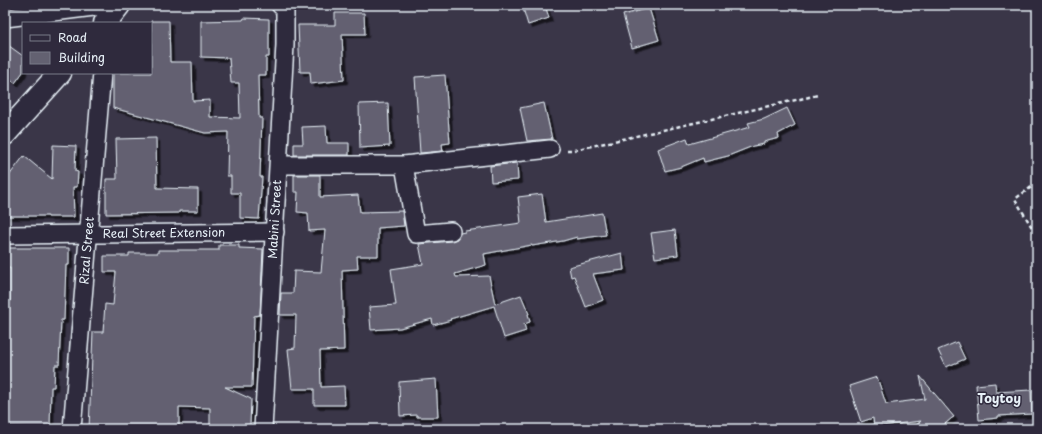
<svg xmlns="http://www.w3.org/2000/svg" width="1042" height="434" font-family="'Playpen Sans',sans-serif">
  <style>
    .building { fill: #636171; stroke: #e8f1f8; filter: url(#shadow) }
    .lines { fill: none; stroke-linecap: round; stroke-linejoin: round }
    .minor-casing { stroke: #e8f1f8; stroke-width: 20 }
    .primary-casing { stroke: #e8f1f8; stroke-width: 25 }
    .path { stroke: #e8f1f8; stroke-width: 2.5; stroke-dasharray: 4 3; stroke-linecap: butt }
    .minor { stroke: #2f2a3d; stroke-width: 17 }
    .primary { stroke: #2f2a3d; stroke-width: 22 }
    .labels { text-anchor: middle; stroke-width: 3; stroke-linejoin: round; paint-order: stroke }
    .street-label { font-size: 12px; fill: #e8f1f8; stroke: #2f2a3d }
    .neighbourhood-label { font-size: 13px; font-weight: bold; fill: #e8f1f8; stroke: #2f2a3d }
  </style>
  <defs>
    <filter id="shadow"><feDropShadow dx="3.5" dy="3.5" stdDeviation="0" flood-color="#0009"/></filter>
  </defs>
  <rect width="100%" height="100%" fill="#3a3648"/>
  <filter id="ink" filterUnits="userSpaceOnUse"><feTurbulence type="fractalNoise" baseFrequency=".025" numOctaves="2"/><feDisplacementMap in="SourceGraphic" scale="8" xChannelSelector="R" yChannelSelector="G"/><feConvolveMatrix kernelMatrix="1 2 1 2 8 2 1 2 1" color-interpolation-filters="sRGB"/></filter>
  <g filter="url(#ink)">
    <!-- building -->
    <path class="building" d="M522,5h23l4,13 -21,7z
      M649,8l10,32 -27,8 -9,-33z
      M335,13h29l1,21h-23l2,46 -33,4 -1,-12h-10l-2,-47h37z
      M244,18l25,1v38h-3v18h-8l1,43h3l-2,59h2l-3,42 -19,-1v-25h-9v-17h-4l1,-44 -23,1 -92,-25v-35h38v-52h18l1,41h22l1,39 17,-1v17l30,1 -1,-35h-8l-2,-25 -28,-1v-36l42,-1z
      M5,43l18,13v16l-8,11 -10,-7z
      M445,75l5,68 -8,1 1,7 -23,2 -5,-76z
      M388,103l2,43 -30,2 -1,-44z
      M544,103l8,36 -25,2 -7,-33z
      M787,108l8,17 -17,9 1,4 -15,4v2l-11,2 -25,10 -24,6 -1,-4 -22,9 -16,4 -7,-22 29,-11 2,6 61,-17 -2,-4 16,-4z
      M326,126l1,17h22v12h-55v-11h9l-1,-17z
      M156,138l1,50 41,1v22h-19v2l-73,1v-35h11l-1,-40z
      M53,145l23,1 -1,25 3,1 -1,15h-4l1,30h-26v-1h-43v-35l19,-25 28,23z
      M517,163l1,17 -27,2 -1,-16z
      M294,175h26v22l38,-2 2,17 42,-1 2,15 -26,2v28h-21l1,13 -16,1 2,80 -24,1 1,36 23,-1 1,19h-31v-16h-22l-4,-40 7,-1 1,-33h-16l1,-22h12l1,-22 27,1 4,-42 -16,1 -1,-18 -11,-1 1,-20h-4z
      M542,194l4,28 56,-9 4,22 -29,4v-2l-14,4 -31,5v-1l-48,9 2,11 -31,9 1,3 33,-1 6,28 26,-9 8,19h-1l2,8 -6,2 2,7 -22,7 -10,-32 -44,13 1,1 -18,5 -1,-6 -32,9 -29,2 -2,-23 27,-2 -5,-36 32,-5 -4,-20 33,-3 5,-2 3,-6 5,-1v-1l56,-8 -3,-26z
      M675,230l3,25 -23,3 -4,-25z
      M219,245h20v3l24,1 -3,66 -6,1 -2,71h-27l26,12 -1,26h-3v4h-37v-21l-31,-1v21l-21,-1v2h-69l4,-97h10l2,-28 8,1 3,-33h-12v-16h25v-3h29v-3h61z
      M5,248h64v17h-3l-2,55h-3l-2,45h-4l-1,22h-3l-1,41 -45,-1v-125h5v-34h-5z
      M622,253l2,17 -31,4 10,26 -17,7 -12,-31 -3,1 -2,-10z
      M957,342l8,17 -19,8 -8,-17z
      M920,376l34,41 -2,1 -13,11h-27l9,-8 -47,6 -1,-9 -12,4 -12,-36 28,-9 9,27 39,-5z
      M436,379l2,38h-21v-2l-17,1 -1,-34z
      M995,383l1,9 35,-2 1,24 -34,2v2l-19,2 -3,-35z"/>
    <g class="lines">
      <defs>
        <g id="minor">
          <path d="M5,18l105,-13"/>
          <path d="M279,165h125l146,-16"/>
          <path d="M404,165l12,69 35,-3"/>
          <path id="s1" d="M5,235l270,-3"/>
          <path id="s2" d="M72,429l30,-356"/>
          <path id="s3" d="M263,429l22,-384v-36l-5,-4"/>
        </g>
        <path id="primary" d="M105,23l14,-18
          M5,134l55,-61"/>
      </defs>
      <!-- minor casing -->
      <use href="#minor" class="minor-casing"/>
      <!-- primary casing -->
      <use href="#primary" class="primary-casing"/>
      <!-- path -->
      <path class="path" d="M567,150h7l244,-55
        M1037,183l-22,16 22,37"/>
      <!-- minor -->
      <use href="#minor" class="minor"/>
      <!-- primary -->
      <use href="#primary" class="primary"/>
    </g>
  </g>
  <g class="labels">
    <!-- street labels -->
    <g class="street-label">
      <text dy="4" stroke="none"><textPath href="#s3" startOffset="210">Mabini Street</textPath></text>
      <text dy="4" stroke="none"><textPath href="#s1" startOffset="159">Real Street Extension</textPath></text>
      <text dy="4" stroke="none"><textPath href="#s2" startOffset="179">Rizal Street</textPath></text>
    </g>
    <!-- neighbourhood labels -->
    <g class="neighbourhood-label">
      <text x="999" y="403">Toytoy</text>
    </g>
  </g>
  <!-- margin -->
  <rect width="1042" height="434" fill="none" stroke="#2f2a3d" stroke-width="20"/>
  <rect x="10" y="10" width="1022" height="414" fill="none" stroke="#e8f1f8" stroke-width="1.5" filter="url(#ink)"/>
  <!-- legend -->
  <rect x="22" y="22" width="130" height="52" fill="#2f2a3d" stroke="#797a88"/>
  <rect x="30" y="35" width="20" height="6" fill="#2f2a3d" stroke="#797a88"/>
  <text x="58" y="42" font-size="12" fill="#e8f1f8">Road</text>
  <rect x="30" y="52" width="20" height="12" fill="#636171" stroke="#797a88"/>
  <text x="58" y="62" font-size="12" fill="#e8f1f8">Building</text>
</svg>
